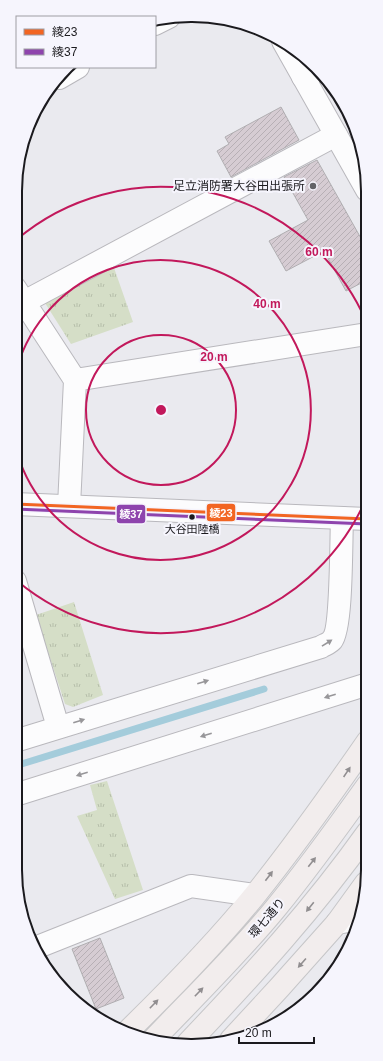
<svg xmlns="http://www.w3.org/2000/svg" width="383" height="1061" font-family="Helvetica,'Noto Sans JP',sans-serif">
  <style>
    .park { fill: url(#park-tufts) }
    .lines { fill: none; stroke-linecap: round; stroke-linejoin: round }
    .stream { stroke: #a4ccdb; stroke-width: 7 }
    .building { fill: url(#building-hatch); stroke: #b0aeb1 }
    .minor-casing { stroke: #b9b8bd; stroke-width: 24 }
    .tertiary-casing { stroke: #b9b8bd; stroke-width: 24 }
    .primary-casing { stroke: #c6c6c8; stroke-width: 24 }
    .minor { stroke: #fcfcfd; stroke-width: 22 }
    .tertiary { stroke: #fcfcfd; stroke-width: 22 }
    .primary { stroke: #f2eded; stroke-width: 22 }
    .bus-1-casing { stroke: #f6f5fd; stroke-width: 6 }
    .bus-2-casing { stroke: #f6f5fd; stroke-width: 6 }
    .bus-1 { stroke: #f26522; stroke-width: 3 }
    .bus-2 { stroke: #8e44ad; stroke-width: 3 }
    .oneway { fill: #979699 }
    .oneway2 { fill: #918e90 }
    .ring { fill: none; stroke: #c2185b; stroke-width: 2 }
    .poi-dot { fill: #636367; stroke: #f6f5fd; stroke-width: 1.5 }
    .bus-dot { fill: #1b1a1e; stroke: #f6f5fd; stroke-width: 1.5 }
    .labels { text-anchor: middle; stroke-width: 4; stroke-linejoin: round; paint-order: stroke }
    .bus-label { font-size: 11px; fill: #1b1a1e; stroke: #f6f5fd }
    .poi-label { font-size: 12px; fill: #1b1a1e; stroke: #f6f5fd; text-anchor: end }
    .street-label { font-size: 12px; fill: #1b1a1e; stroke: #f6f5fd }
    .rim { fill: none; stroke: #1b1a1e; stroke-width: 2 }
    .centre { fill: #c2185b; stroke: #f6f5fd; stroke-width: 2 }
    .ring-label { font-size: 12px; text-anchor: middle; font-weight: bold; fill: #c2185b; stroke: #f6f5fd; stroke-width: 4; stroke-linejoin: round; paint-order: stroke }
    .line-badge { stroke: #f6f5fd; stroke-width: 1.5 }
    .badge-label { font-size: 11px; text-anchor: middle; font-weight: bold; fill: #fff }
  </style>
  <defs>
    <pattern id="park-tufts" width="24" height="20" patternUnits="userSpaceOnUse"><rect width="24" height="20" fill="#d5dec7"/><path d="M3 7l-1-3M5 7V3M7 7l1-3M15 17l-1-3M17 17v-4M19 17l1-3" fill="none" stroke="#b6beaa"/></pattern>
    <pattern id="building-hatch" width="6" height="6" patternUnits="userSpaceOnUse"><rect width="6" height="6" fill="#d6ccd3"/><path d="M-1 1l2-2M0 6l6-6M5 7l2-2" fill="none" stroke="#b7afb5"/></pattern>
  </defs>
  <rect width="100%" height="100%" fill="#eaeaef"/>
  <!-- park -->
  <path class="park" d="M113,265l20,57 -62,22 -26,-41z
    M74,602l29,93 -30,12 -8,-3 -29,-89z
    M107,781l36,109 -28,9 -38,-83 20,-6 -7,-25z"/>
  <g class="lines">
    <!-- stream -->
    <path class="stream" d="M15,766l249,-77"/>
  </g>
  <!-- building -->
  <path class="building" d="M281,107l18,33 -68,37 -14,-26 12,-7 -4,-7z
    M317,160l50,89v31l-21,11 -22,-40 -38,20 -17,-30 39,-21 -24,-43z
    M100,938l24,60 -28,11 -24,-60z"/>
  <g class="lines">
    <defs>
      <path id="minor" d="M155,24l14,-7
        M303,77l15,-7
        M59,78l19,-11
        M15,288l60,92 -6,126
        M24,302l312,-167
        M75,380l292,-46
        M15,581l43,146
        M15,741l306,-94c3,-2 9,-4 11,-7 10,-11 9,-102 10,-122
        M15,795l353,-111
        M337,923l23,-4
        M35,948l156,-62 63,9"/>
      <path id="tertiary" d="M283,41l84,149
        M15,504l352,15"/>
      <path id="primary" d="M127,1032c44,-43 89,-89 128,-137 40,-50 77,-102 113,-154
        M153,1040c41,-43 84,-85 122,-131 33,-40 63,-82 93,-124
        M231,1040l48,-52 58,-65 29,-40
        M188,1043c64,-67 126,-135 180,-211"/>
    </defs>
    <!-- minor casing -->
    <use href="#minor" class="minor-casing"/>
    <!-- tertiary casing -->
    <use href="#tertiary" class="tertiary-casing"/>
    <!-- primary casing -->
    <use href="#primary" class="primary-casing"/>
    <!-- minor -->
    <use href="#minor" class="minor"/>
    <!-- tertiary -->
    <use href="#tertiary" class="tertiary"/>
    <!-- primary -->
    <use href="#primary" class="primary"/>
    <defs>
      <path id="bus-1" d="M15,504l352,15"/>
      <path id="bus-2" d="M15,509l352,15"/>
    </defs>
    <!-- bus-1 casing -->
    <use href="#bus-1" class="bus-1-casing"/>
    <!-- bus-2 casing -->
    <use href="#bus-2" class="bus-2-casing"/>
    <!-- bus-1 -->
    <use href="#bus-1" class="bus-1"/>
    <!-- bus-2 -->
    <use href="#bus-2" class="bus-2"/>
  </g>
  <!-- one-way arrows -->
  <defs><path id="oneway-solid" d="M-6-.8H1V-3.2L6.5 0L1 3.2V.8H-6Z"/></defs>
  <g class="oneway">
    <use href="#oneway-solid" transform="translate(327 643) rotate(-32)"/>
    <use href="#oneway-solid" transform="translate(203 682) rotate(-17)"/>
    <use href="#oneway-solid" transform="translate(330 696) rotate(163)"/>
    <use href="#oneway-solid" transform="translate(79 721) rotate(-17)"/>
    <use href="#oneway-solid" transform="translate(206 735) rotate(163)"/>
    <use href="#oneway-solid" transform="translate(82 774) rotate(163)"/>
  </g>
  <g class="oneway2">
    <use href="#oneway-solid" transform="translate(347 772) rotate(-56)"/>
    <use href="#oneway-solid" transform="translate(312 862) rotate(-52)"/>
    <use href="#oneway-solid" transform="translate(269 876) rotate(-53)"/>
    <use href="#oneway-solid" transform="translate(310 907) rotate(129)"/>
    <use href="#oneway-solid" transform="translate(302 963) rotate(131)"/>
    <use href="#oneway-solid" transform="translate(199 992) rotate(-46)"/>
    <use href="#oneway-solid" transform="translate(154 1004) rotate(-46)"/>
  </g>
  <!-- distance rings -->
  <g class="ring">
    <circle cx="161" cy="410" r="75"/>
    <path d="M15 375A150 150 0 1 1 15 445"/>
    <path d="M366 499A224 224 0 0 1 16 580M16 240A224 224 0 0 1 366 321"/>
  </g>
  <!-- markers -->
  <circle class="poi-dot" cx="313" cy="186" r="4"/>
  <circle class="bus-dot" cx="192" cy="517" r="3.5"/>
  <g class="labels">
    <!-- bus labels -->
    <g class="bus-label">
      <text x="192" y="533">大谷田陸橋</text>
    </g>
    <!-- poi labels -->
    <g class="poi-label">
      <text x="305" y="190">足立消防署大谷田出張所</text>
    </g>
    <!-- street labels -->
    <g class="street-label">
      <text transform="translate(267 918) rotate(-49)" y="4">環七通り</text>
    </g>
  </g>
  <!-- crop -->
  <path d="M0 0H383V1061H0ZM191 22H192A169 169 0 0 1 361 191V870A169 169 0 0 1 192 1039H191A169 169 0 0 1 22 870V191A169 169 0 0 1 191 22Z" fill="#f6f5fd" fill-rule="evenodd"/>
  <path class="rim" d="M191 22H192A169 169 0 0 1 361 191V870A169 169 0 0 1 192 1039H191A169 169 0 0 1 22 870V191A169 169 0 0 1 191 22Z"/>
  <circle cx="161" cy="410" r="6" class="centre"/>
  <g class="ring-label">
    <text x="319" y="256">60 m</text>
    <text x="267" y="308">40 m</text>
    <text x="214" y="361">20 m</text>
  </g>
  <g class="line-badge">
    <rect x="206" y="503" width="30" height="19" rx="4" fill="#f26522"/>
    <rect x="116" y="504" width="30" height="20" rx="4" fill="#8e44ad"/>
  </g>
  <g class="badge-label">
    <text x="221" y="517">綾23</text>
    <text x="131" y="518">綾37</text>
  </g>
  <!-- legend -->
  <rect x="16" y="16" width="140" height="52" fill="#f6f5fd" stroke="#9e9da4"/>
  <rect x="24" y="29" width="20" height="6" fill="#f26522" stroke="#9e9da4"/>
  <text x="52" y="36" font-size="12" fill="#1b1a1e">綾23</text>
  <rect x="24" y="49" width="20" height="6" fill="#8e44ad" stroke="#9e9da4"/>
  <text x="52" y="56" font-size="12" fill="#1b1a1e">綾37</text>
  <!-- scale -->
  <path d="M239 1037v6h75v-6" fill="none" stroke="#1b1a1e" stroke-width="2"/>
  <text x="245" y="1037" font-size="12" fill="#1b1a1e" stroke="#f6f5fd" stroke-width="3" paint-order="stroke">20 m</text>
</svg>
